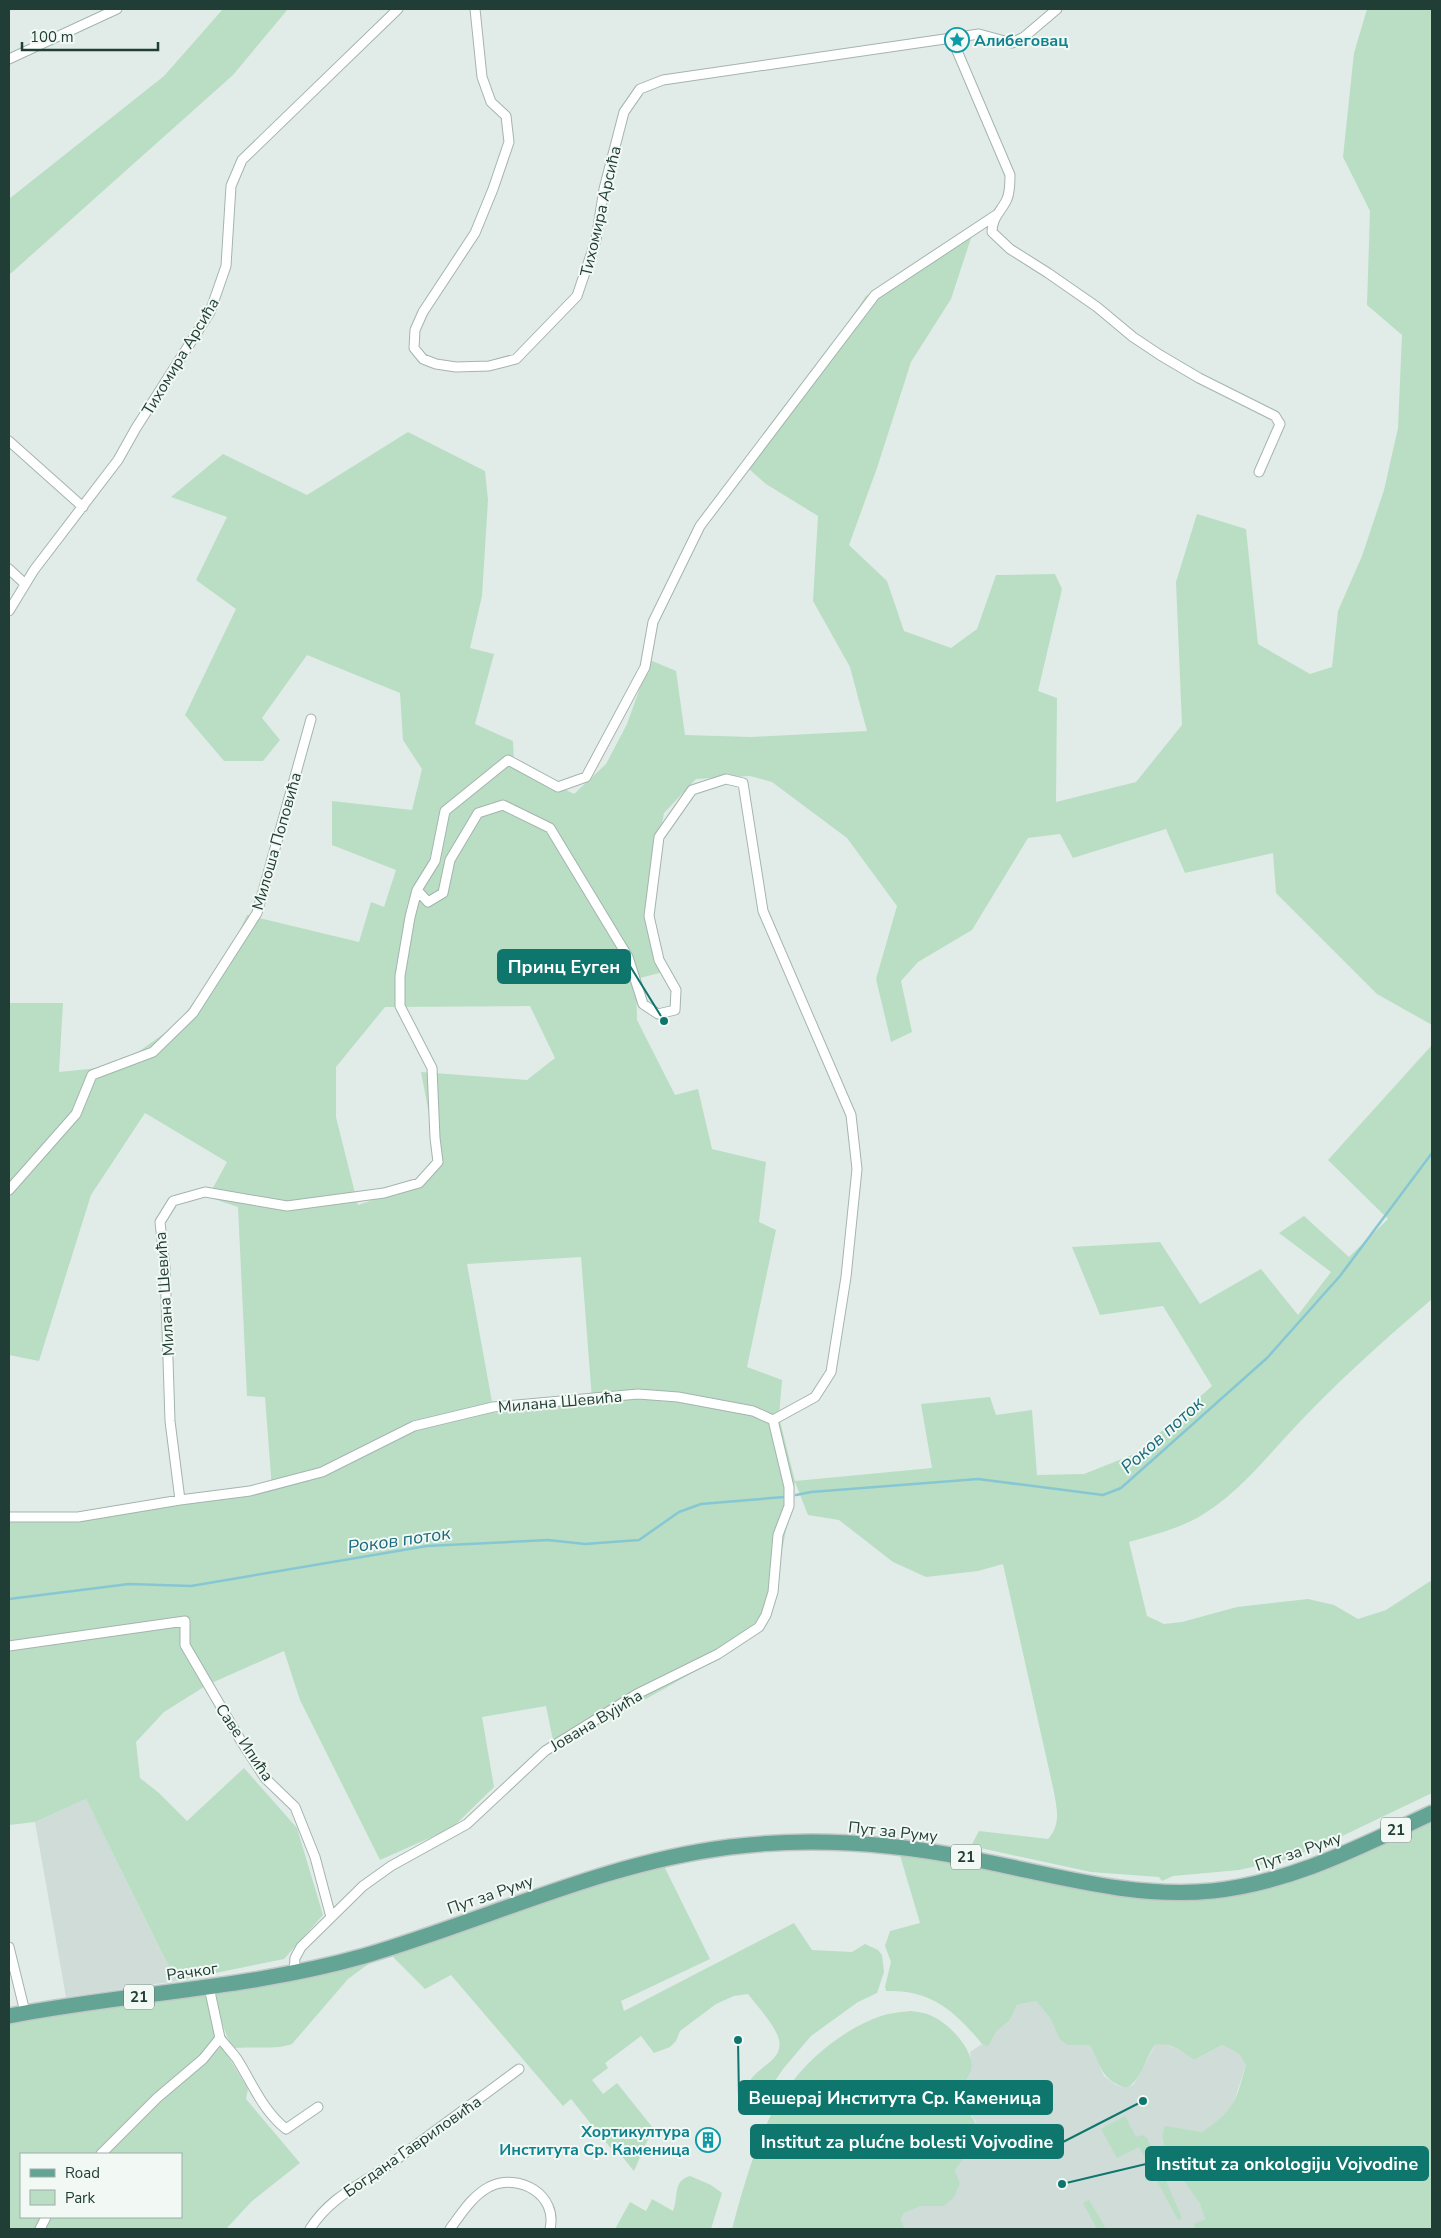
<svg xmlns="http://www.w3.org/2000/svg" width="1441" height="2238" font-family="'Nunito Sans',sans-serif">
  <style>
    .built { fill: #cfdcd7 }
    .green { fill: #b9dec4; fill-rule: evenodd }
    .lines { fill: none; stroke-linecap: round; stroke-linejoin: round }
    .stream { stroke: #87c7d4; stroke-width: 2.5 }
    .street-casing { stroke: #a4b4af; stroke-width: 11 }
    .primary-casing { stroke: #c1c9c7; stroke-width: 18 }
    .street { stroke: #fff; stroke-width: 9 }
    .primary { stroke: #64a494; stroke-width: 15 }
    .labels { text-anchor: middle; stroke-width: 4; stroke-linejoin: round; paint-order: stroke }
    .shield { fill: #f2f9f5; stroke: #60766f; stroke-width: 1 }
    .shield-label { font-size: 15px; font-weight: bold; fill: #213e36 }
    .culture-label { font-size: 16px; font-weight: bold; fill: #0d838f; stroke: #f2f9f5; text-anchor: start }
    .street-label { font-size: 16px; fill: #213e36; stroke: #f2f9f5 }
    .water-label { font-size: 18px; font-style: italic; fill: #186a7c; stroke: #f2f9f5 }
    .leader { fill: none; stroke: #0f766e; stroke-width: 2 }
    .callout-dot { fill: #0f766e; stroke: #f2f9f5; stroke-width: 2 }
    .callout { fill: #0f766e; stroke: #0f766e; stroke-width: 2 }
    .callout-label { font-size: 18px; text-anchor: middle; font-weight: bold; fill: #fff }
  </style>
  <rect width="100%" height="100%" fill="#e1ece8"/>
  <!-- built -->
  <path class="built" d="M86,1799l90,182 -110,16 -31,-175z
    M1036,2001l14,17 10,22 7,5h23l14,31 12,9 11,3 7,-4 21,-39 7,-2 18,7 14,10 28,-15 17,9 7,11 -14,42 -10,13 -20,12 -36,-5 -4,11 21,40 17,26 5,15 -10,5v5h-290l-4,-10 3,-6 17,-7h23l16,-23 -5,-13 21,-48 -11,-16 -4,-11 3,-13 8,-14 -2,-16 12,-8 6,1 8,-13 14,-12 7,-15z"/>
  <!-- green -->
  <path class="green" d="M223,9h65l-55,66 -224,200v-76l155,-123z
    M1367,9h65v1016l-55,-31 -101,-101 -3,-40 -88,20 -19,-44 -93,29 -13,-24 -32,4 -56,92 -54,32 -17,19 11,51 -21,10 -15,-63 21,-73 -50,-68 -75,-56 -22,-6 -54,3 -32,34 -12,63 -2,50 13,46 -27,7 1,41 38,75 23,-6 14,60 54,13 -7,60 17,8 -29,137 35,13 -3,37 16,64 137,-13 -11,-64 69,-7 6,18 36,-5 5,65 47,-1 53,-21 75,-67 -49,-80 -63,9 -28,-68 88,-5 40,62 61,-35 37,46 33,-43 -52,-39 25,-17 45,41 39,-38 -60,-59 104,-115v254c-48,41 -95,83 -138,129 -30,32 -59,69 -97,90 -22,12 -45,17 -68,24l18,74 17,8 18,-2 55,-15 71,-8 26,6 24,14 28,-9 46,-30v213l-96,46 -48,20 -49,11 -66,6 -11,5 -3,-4 -68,-5 -120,-26 8,-15 69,8c13,-15 9,-29 6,-47l-51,-228 -25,7 -52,6 -33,-15 -54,-42 -31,-5 -13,-33 -18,96 -20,50 -56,40 -146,82 -9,-44 -64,11 12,70 -42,41 -72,32 -80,-160 -16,-49 -77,34 -43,27 -28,30 4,36 19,15 28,28 57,-53 53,60 26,87 -39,44 -108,22 -90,-182 -51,23 -26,3v-307l66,2 197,-31 -7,-92 -18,-1 -9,-189 -30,-10 19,-35 -82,-49 -54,82 -52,166 -30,-6v-352h54l-4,69 60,-6 58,-42 48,-63 22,-46 112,27 12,-40 13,5 12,-37 -64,-25v-44l80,9 10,-41 -19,-29 -3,-47 -93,-38 -45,63 18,22 -17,21h-39l-39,-46 51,-106 -40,-29 31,-63 -56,-20 52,-43 84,41 101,-63 77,39 3,29 -6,96 -12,52 24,6 -19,70 38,17 1,23 60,30 32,-30 21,-40 23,-64 26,11 9,64 66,2 116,-6 -17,-64 -37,-66 5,-85 -52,-32 -17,-15 117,-173 110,-73 -25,76 -40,63 -34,106 -28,77 38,36 17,50 47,17 26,-19 19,-54 59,-1 7,15 -24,102 19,7 -1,104 80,-20 46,-57 -6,-143 21,-68 49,15 12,115 52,30 22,-7 6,-56 24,-55 22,-66 14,-62 4,-93 -35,-30 3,-94 -27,-54 11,-104zM530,1006l25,52 -28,22 -106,-8 18,95 -15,16 -66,22 -22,-88v-50l49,-60zM581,1257l11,142 -98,14 -27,-149z
    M1432,1818v411h-237l-1,-5 11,-5 -5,-15 -32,-47 -6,-20 3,-11 37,6c32,-21 34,-31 44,-67l-7,-11 -17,-9 -28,15c-11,-8 -24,-19 -39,-15 -10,13 -13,34 -28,43 -24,-6 -27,-22 -37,-43h-23l-7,-5 -10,-22 -14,-17 -19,4 -7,15 -14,12 -8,14 -6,-2c-26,-32 -51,-55 -96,-53l-1,-4 6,-25 -6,-16 5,-15 30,-8 -21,-71 330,43z
    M662,1862l48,97 -89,42 3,10 170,-88 18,27 40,2 13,-8 13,6 4,5 2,17 -7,21 -19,9 -47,34 -28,33 -24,36h-12c-9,-39 38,-37 32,-65 -3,-14 -22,-34 -31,-46l-14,2 -18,8 -36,27 -4,10 -6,6 -16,6 -13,-17 -36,27 3,5 -16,12 11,14 14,-11 36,45 -19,43 -18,-22 -3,2 -42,-52 -8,7 -112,-131 -26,14 -31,-31 -3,-8z
    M382,1954l-34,25 -56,65c-16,6 -40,2 -59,4 -11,-18 -14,-38 -18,-59z
    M206,1991l12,49 -64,55 -59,59h-74v63h20l-6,12h-26v-208z
    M911,2011c8,1 16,2 23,6 16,8 38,31 38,50 -1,9 -12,17 -11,28 1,9 8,17 12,24 12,16 -9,38 -18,51l5,13 -6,14 -10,9h-23l-17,7 -3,6 4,10h-173c10,-37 21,-77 38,-112 21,-44 65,-85 111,-101 9,-3 20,-4 30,-5z
    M222,2046l26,43 -2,10 54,64 -49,39 -25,27h-183l7,-12h131v-63h-76l53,-53z
    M1125,2116l11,21 6,-2 5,3 35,80 -4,2 -39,-73 -22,11 -16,-29z
    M690,2176l21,9 11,8 -11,36h-96l15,-27 16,9 6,-12 21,12c6,-14 -1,-30 17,-35z
    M1089,2200l17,29h-9l-14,-26z"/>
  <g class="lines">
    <!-- stream -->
    <path class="stream" d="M796,1495l15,-3 167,-13 125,16 18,-7 146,-130 73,-82 92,-123
      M9,1599l120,-15 62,2 236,-40 121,-6 37,4 54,-4 40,-28 22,-8 83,-7"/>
    <defs>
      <path id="street" d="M475,9l7,68 9,25 15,14 3,26 -16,47 -18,44 -52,79 -8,18 -1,18 9,11 13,5 20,3 33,-1 27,-7 61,-63 19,-56 8,-51 20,-77 16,-23 23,-9 316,-46 33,9 12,-6 33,-28
        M952,39l58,136c0,9 0,17 -3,24 -6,13 -15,18 -15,33l18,17 38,24 49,34 36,30 27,18 39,23 76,38 5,8 -21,48
        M9,59l108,-50
        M9,441l74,66
        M9,569l16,15
        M9,611l25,-41 84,-110 18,-32 74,-116 16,-46 5,-80 11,-26 156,-151
        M417,890l11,12 15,-9 7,-33 28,-47 25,-8 47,23 78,129 15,47 15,10 17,-4 1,-20 -17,-30 -10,-44 10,-79 33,-47 34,-11 17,4 20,128 88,204 6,54 -11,108 -15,95 -16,25 -42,23
        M9,1190l67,-76 16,-39 61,-23 40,-39 64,-100 54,-194
        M180,1500l-10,-79 -5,-154 -5,-45 13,-21 32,-9 82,14 97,-13 35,-10 19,-21 -3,-24 -3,-70 -32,-62v-30l10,-59 7,-27 18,-29 10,-50 63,-51 50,27 28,-10 59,-110 8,-45 47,-96 175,-231 121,-80
        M9,1517h69l102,-17 70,-9 72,-19 92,-46 79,-19 145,-13 40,3 75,14 20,9
        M9,1646l176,-25v24l56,96 24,37 30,29 20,50 16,60
        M9,1947l16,65
        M294,1972l1,-14 6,-11 62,-61 28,-20 76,-42 78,-73 92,-57 81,-40 41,-27 7,-12 7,-23 5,-57 11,-29v-19l-16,-67
        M220,2038c5,7 12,14 17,21 15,24 26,52 49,70l32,-22
        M101,2154l56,-56 46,-39 17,-21 -11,-51
        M40,2229l6,-12
        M310,2229c20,-32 50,-44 79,-64 44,-32 87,-64 130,-96
        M450,2229c11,-15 22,-33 39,-42 30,-15 69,8 61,42"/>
      <path id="primary" d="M9,2016c118,-23 239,-27 355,-60 123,-36 238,-93 366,-109 80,-10 163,-4 242,12 79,15 159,40 240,32 79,-8 149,-45 220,-78"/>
    </defs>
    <!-- street casing -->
    <use href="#street" class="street-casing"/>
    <!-- primary casing -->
    <use href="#primary" class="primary-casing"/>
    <!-- street -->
    <use href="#street" class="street"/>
    <!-- primary -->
    <use href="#primary" class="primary"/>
  </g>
  <!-- icons -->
  <defs>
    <symbol id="sight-ring" viewBox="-11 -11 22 22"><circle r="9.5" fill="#f2f9f5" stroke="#0f9aa8" stroke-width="1.5"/><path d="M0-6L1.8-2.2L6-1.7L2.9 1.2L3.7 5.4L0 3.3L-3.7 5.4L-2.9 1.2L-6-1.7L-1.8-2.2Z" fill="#0f9aa8"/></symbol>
    <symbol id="building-ring" viewBox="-11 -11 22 22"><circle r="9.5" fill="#f2f9f5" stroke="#0f9aa8" stroke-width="1.5"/><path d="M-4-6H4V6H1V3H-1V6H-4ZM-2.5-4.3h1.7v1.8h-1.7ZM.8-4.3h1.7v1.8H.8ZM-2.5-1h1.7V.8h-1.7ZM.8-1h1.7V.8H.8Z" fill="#0f9aa8"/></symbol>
  </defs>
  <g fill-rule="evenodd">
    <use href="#sight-ring" x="943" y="26" width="28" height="28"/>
    <use href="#building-ring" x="694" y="2126" width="28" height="28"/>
  </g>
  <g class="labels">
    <!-- shield labels -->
    <g class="shield">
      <rect x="1381" y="1817.5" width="30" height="25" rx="4"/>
      <rect x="951" y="1844.5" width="30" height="25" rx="4"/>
      <rect x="124" y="1984.5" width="30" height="25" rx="4"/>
    </g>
    <g class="shield-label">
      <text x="1396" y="1835">21</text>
      <text x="966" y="1862">21</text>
      <text x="139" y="2002">21</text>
    </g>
    <!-- culture labels -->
    <g class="culture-label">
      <text x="974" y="46">Алибеговац</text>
      <text x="690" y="2137" text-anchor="end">Хортикултура<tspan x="690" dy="18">Института Ср. Каменица</tspan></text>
    </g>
    <!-- street labels -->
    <g class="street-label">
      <text transform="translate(600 211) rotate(-77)" y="6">Тихомира Арсића</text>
      <text transform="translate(180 356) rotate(-59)" y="6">Тихомира Арсића</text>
      <text transform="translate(276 841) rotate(-74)" y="6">Милоша Поповића</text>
      <text transform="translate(164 1294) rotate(-94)" y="6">Милана Шевића</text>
      <text transform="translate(560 1401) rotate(-5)" y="6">Милана Шевића</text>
      <text transform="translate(596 1720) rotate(-31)" y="6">Јована Вујића</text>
      <text transform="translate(245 1742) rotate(56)" y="6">Саве Ипића</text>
      <text transform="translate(893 1831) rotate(6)" y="6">Пут за Руму</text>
      <text transform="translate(1298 1851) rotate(-19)" y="6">Пут за Руму</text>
      <text transform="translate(490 1894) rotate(-19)" y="6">Пут за Руму</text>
      <text transform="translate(192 1971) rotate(-8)" y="6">Рачког</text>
      <text transform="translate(412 2146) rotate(-35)" y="6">Богдана Гавриловића</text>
    </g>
    <!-- water labels -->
    <g class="water-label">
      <text transform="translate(1162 1435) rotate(-42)" y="6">Роков поток</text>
      <text transform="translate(399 1540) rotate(-8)" y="6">Роков поток</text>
    </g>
  </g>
  <!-- callouts -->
  <path class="leader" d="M664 1021L630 966M738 2040L739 2097M1143 2101L1063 2142M1062 2184L1146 2164"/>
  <g class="callout-dot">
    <circle cx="664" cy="1021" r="5"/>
    <circle cx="738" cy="2040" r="5"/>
    <circle cx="1143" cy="2101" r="5"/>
    <circle cx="1062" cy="2184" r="5"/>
  </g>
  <g class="callout">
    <rect x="498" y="950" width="132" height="33" rx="5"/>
    <rect x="739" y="2081" width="313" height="33" rx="5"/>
    <rect x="751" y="2125" width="312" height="33" rx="5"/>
    <rect x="1146" y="2147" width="282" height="33" rx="5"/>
  </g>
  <g class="callout-label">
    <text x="564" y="973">Принц Еуген</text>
    <text x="895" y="2104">Вешерај Института Ср. Каменица</text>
    <text x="907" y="2148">Institut za plućne bolesti Vojvodine</text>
    <text x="1287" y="2170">Institut za onkologiju Vojvodine</text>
  </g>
  <!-- border -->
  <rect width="1441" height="2238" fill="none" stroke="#213e36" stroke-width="20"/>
  <!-- legend -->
  <rect x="20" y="2153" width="162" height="65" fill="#f2f9f5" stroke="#9eaea9"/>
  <rect x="30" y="2169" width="25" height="8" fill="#64a494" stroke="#9eaea9"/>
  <text x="65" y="2178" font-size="15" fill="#213e36">Road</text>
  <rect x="30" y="2190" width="25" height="15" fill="#b9dec4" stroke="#9eaea9"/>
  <text x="65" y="2203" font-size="15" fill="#213e36">Park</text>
  <!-- scale -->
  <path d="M22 42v8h136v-8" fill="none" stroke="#213e36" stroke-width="2.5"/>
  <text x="30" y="42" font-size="15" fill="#213e36" stroke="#f2f9f5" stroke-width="4" paint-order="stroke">100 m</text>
</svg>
